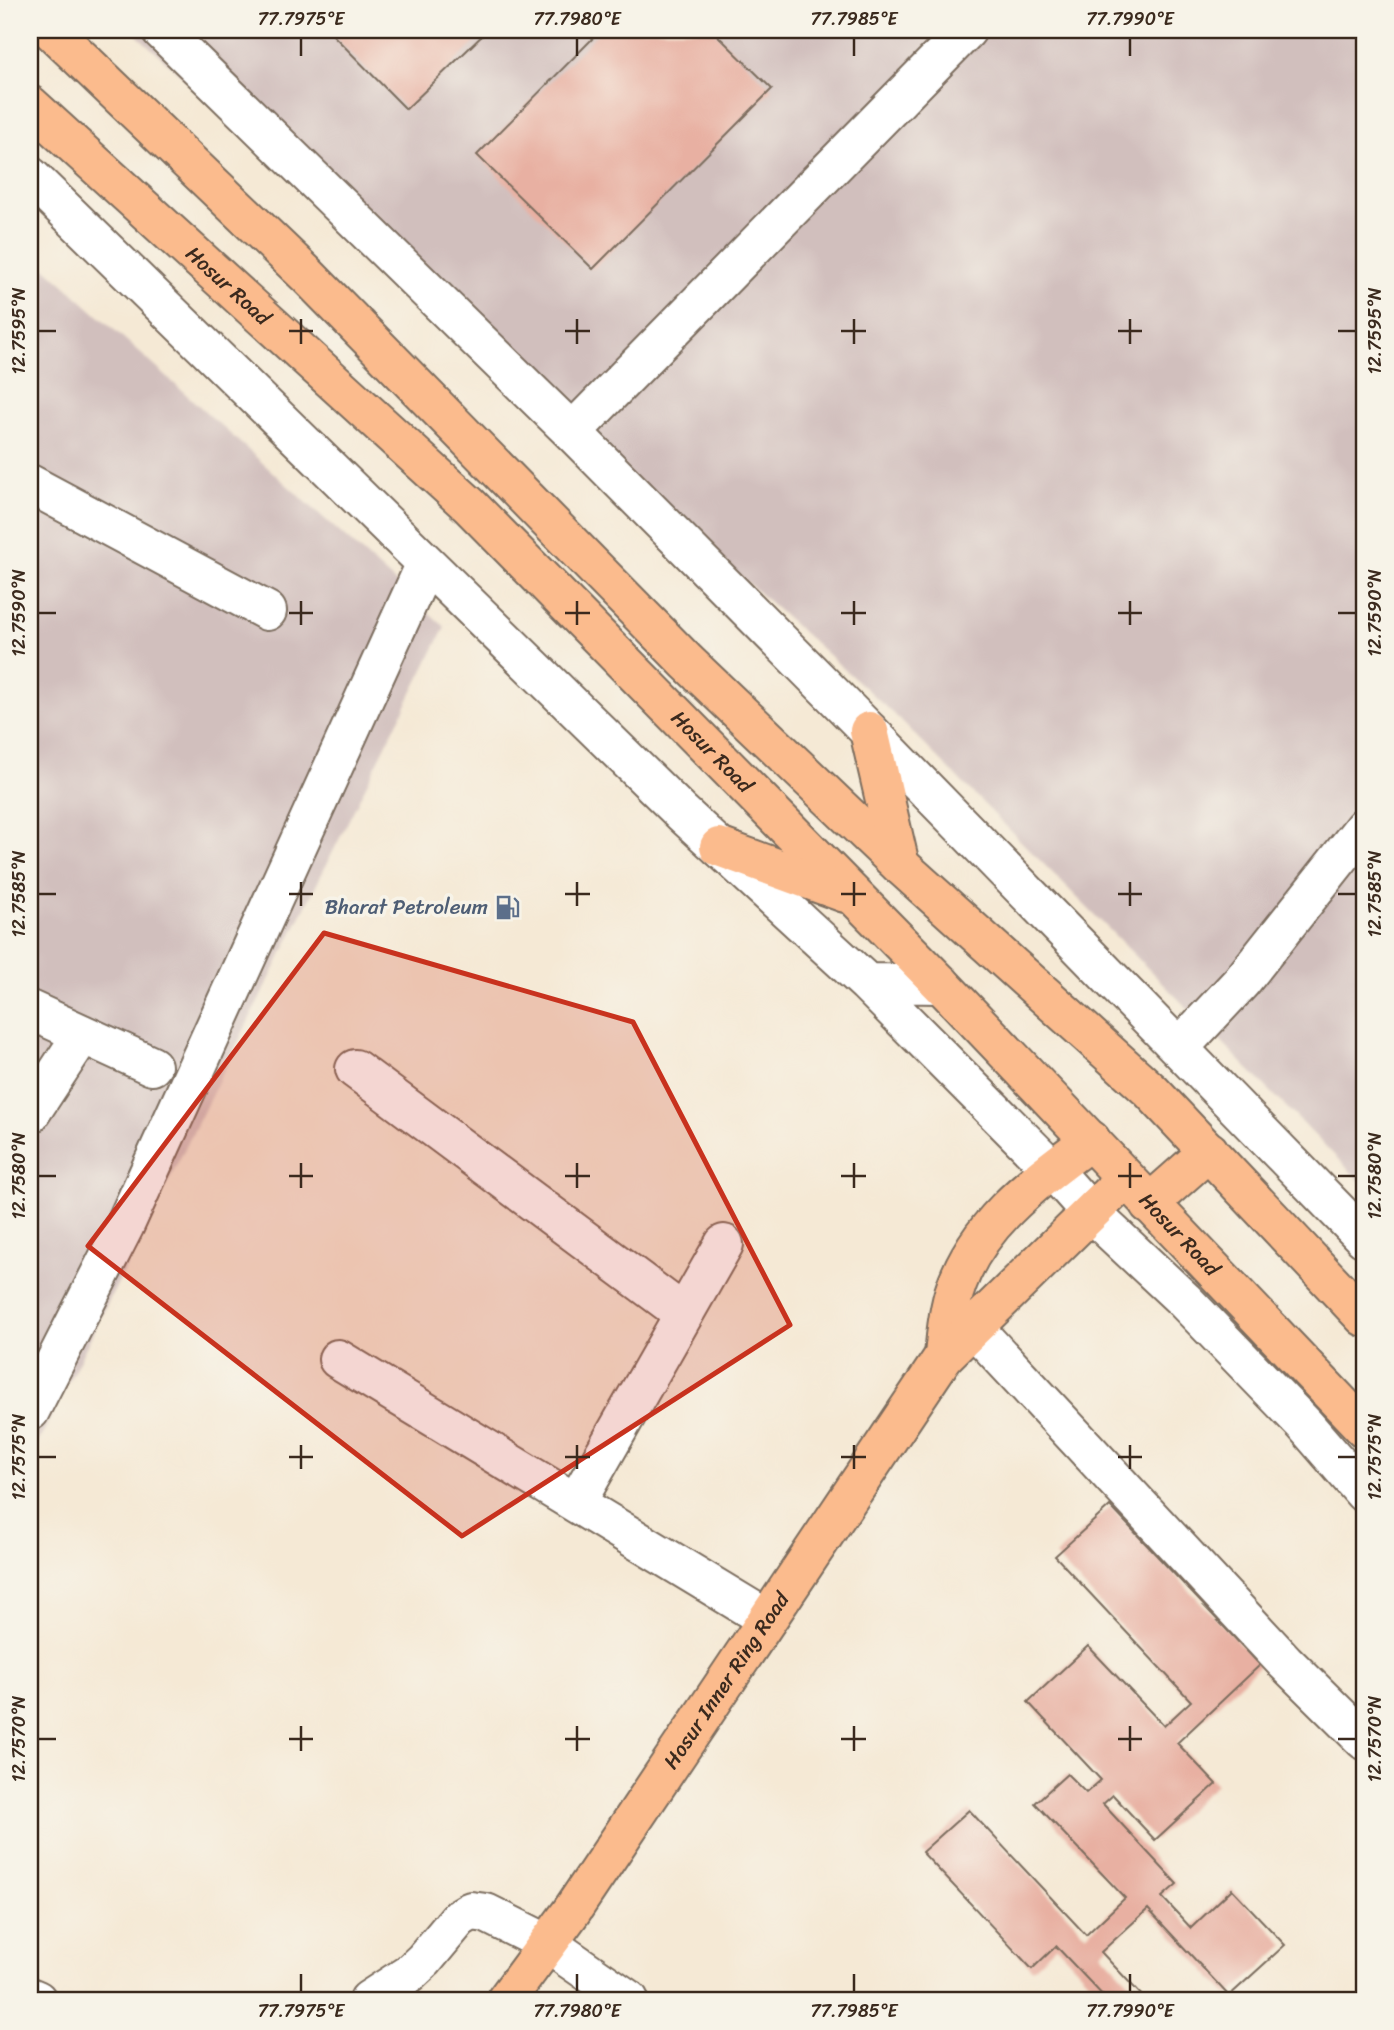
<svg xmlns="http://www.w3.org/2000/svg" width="1394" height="2030" font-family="Sriracha,sans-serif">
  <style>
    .industrial { fill: #d1bfbd }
    .building { fill: #e8b0a2 }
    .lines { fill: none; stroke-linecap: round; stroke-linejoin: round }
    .minor-casing { stroke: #7c6d5e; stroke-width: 42 }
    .major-casing { stroke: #7c6d5e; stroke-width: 42 }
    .highway-casing { stroke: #7c6d5e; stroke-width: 42 }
    .minor { stroke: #fff; stroke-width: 38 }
    .major { stroke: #fbbb8d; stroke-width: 38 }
    .highway { stroke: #fbbb8d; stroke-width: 38 }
    .marked { fill: #c8321e; fill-opacity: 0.2; stroke: #c8321e; stroke-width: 5; stroke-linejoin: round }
    .ticks { fill: none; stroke: #3b2a1e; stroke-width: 2.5 }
    .labels { text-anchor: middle; stroke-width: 7; stroke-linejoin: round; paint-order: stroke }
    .street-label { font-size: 21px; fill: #3b2a1e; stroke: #f7f3e8 }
    .service-label { font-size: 21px; fill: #4e5e75; stroke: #f7f3e8; text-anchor: end }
    .neatline { fill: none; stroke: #3b2a1e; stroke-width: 2.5 }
    .ticks-label { font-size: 18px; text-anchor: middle; fill: #3b2a1e }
  </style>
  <rect width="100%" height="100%" fill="#f7f3e8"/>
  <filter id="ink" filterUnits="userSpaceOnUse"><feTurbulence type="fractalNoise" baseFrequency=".0143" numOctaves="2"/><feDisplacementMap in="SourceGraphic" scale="14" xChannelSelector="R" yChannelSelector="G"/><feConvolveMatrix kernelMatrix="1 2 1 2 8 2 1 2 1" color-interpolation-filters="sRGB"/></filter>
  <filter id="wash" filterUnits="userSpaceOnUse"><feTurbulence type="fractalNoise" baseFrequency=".00686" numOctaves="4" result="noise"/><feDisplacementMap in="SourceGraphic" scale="28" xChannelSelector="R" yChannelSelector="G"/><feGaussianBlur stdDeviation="1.57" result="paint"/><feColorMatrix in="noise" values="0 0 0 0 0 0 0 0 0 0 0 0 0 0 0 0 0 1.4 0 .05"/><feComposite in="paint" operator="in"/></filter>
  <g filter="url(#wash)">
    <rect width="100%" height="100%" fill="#f5e9d5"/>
    <!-- industrial -->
    <path class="industrial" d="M131,30h1233v1155l-471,-472z
      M30,254l415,373 -415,832z"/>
    <g id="blocks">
      <!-- building -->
      <path class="building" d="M328,30h160l-82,79z
        M601,30h111l60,59 -179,180 -116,-114z
        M1110,1506l150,159 -83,78 39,41 -61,56 -42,-45 -10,9 74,80 -15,13 29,31 41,-39 53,56 -56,51 -81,-87 -47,43 45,48h-39l-51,-54 -24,23 -110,-117 47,-42 117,125 39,-37 -90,-95 32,-29 19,19 15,-13 -73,-78 60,-56 76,80 27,-25 -136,-145z"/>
    </g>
  </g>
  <g filter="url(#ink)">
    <use href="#blocks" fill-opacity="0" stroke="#7c6d5e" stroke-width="2"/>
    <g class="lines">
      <defs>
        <path id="minor" d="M161,30l411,402 297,299 495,507
          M30,176l652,637 185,170 185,186 38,43 94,88 121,125 59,68
          M572,432l395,-402
          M30,484l237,127
          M867,983l74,1
          M30,1010l122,56
          M1179,1048l63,-67 122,-154
          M355,1069l329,245
          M30,1114l52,-79
          M972,1326l313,336 79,78
          M338,1359l429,260
          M30,1411l95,-186 301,-662
          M576,1503l148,-259
          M30,1997l7,3
          M369,2000l40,-26 15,-14 35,-42 12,-7 15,2 62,31 81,56"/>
        <g id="major">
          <path d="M944,1356c2,-21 4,-42 10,-63 21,-69 82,-112 137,-153"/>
          <path id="s1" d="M506,2000l65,-88 373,-556 181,-177"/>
        </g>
        <g id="highway">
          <path d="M51,30l256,245 380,387 213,203 251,226 213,226"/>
          <path id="s2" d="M30,105l439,400 472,479 423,444"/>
          <path d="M869,731l31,134"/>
          <path d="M719,847l126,46"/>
          <path d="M1149,1204l60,-53"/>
        </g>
      </defs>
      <!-- minor casing -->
      <use href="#minor" class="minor-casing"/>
      <!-- major casing -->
      <use href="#major" class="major-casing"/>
      <!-- highway casing -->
      <use href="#highway" class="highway-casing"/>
      <!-- minor -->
      <use href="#minor" class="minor"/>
      <!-- major -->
      <use href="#major" class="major"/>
      <!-- highway -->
      <use href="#highway" class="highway"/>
    </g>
  </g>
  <!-- marked area -->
  <path class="marked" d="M324,933l309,89 157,303 -328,211 -374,-290z"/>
  <!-- ticks -->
  <path class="ticks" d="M301,38v18M577,38v18M854,38v18M1130,38v18M301,319v25M577,319v25M854,319v25M1130,319v25M38,331h18M289,331h24M565,331h25M841,331h25M1118,331h24M1338,331h18M301,601v24M577,601v24M854,601v24M1130,601v24M38,613h18M289,613h24M565,613h25M841,613h25M1118,613h24M1338,613h18M301,882v24M577,882v24M854,882v24M1130,882v24M38,894h18M289,894h24M565,894h25M841,894h25M1118,894h24M1338,894h18M301,1163v25M577,1163v25M854,1163v25M1130,1163v25M38,1176h18M289,1176h24M565,1176h25M841,1176h25M1118,1176h24M1338,1176h18M301,1445v24M577,1445v24M854,1445v24M1130,1445v24M38,1457h18M289,1457h24M565,1457h25M841,1457h25M1118,1457h24M1338,1457h18M301,1726v25M577,1726v25M854,1726v25M1130,1726v25M38,1739h18M289,1739h24M565,1739h25M841,1739h25M1118,1739h24M1338,1739h18M301,1974v18M577,1974v18M854,1974v18M1130,1974v18"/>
  <!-- icons -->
  <defs>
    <symbol id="fuel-bare" viewBox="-9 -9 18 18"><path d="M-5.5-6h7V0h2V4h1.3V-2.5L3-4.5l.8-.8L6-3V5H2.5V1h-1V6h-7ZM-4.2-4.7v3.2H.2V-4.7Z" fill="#5c6f8a" stroke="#f7f3e8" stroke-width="2.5" paint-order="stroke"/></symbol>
  </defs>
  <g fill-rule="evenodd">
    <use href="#fuel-bare" x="490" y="890" width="35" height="35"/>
  </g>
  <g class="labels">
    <!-- street labels -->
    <g class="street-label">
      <text dy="7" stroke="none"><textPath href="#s2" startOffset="268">Hosur Road</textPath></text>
      <text dy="7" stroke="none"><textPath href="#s2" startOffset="940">Hosur Road</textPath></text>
      <text dy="7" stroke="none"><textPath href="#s2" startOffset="1612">Hosur Road</textPath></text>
      <text dy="7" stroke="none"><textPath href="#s1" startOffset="388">Hosur Inner Ring Road</textPath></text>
    </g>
    <!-- service labels -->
    <g class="service-label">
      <text x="488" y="914">Bharat Petroleum</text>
    </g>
  </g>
  <!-- margin -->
  <rect width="1394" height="2030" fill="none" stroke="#f7f3e8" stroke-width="77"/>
  <rect x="38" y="38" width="1318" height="1954" class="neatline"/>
  <g class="ticks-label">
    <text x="301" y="25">77.7975°E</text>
    <text x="577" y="25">77.7980°E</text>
    <text x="854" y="25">77.7985°E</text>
    <text x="1130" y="25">77.7990°E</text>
    <text transform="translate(19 331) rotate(-90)" y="6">12.7595°N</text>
    <text transform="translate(1375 331) rotate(-90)" y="6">12.7595°N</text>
    <text transform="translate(19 613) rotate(-90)" y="6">12.7590°N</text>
    <text transform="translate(1375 613) rotate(-90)" y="6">12.7590°N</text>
    <text transform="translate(19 894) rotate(-90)" y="6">12.7585°N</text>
    <text transform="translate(1375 894) rotate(-90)" y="6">12.7585°N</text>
    <text transform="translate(19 1176) rotate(-90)" y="6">12.7580°N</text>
    <text transform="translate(1375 1176) rotate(-90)" y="6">12.7580°N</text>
    <text transform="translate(19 1457) rotate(-90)" y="6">12.7575°N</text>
    <text transform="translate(1375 1457) rotate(-90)" y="6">12.7575°N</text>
    <text transform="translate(19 1739) rotate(-90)" y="6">12.7570°N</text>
    <text transform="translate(1375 1739) rotate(-90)" y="6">12.7570°N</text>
    <text x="301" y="2017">77.7975°E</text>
    <text x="577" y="2017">77.7980°E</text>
    <text x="854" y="2017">77.7985°E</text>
    <text x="1130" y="2017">77.7990°E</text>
  </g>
</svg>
